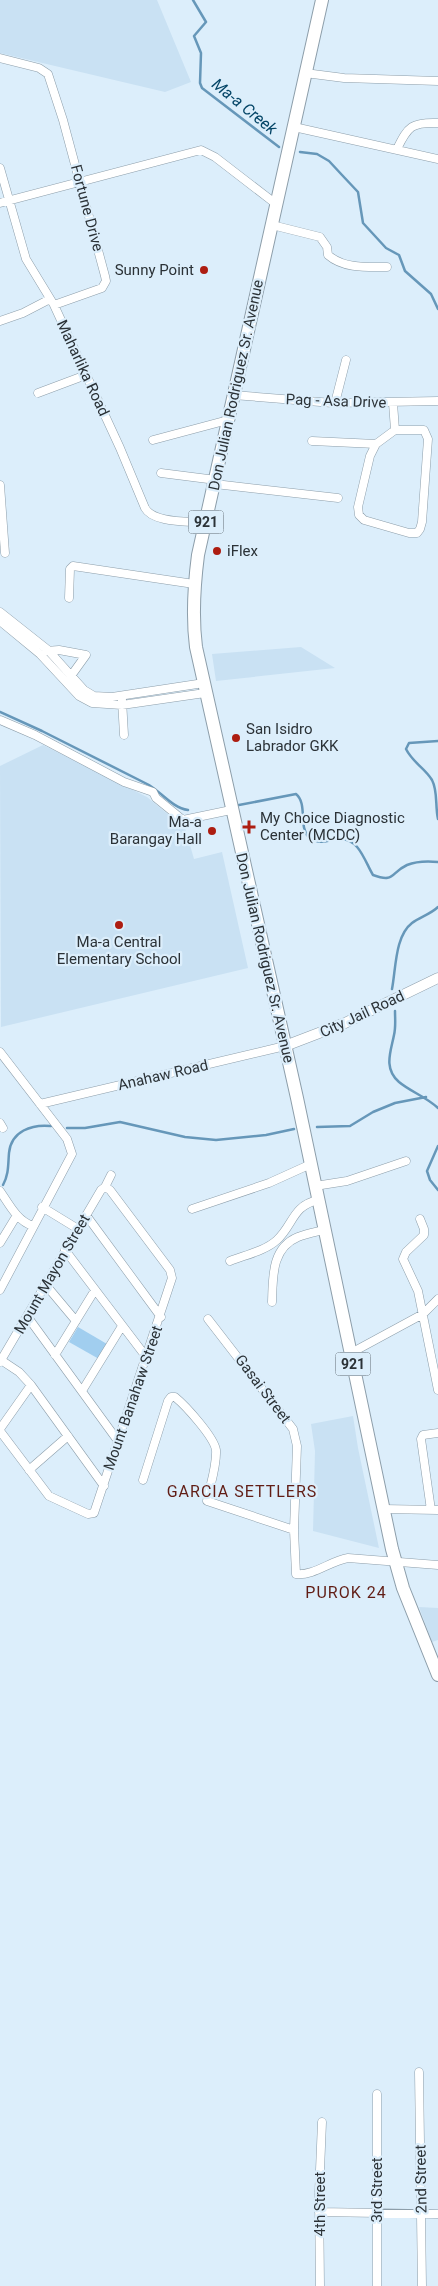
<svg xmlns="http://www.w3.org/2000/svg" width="438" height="2286" font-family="Roboto,sans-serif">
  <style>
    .built { fill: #c9e1f3 }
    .green { fill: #a1ceef }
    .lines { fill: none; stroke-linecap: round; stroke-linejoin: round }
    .stream { stroke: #6697b9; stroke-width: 2.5 }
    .minor-casing { stroke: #8d9eaa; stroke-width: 9 }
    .tertiary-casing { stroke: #8d9eaa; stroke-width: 11 }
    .primary-casing { stroke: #8d9eaa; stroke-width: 14 }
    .minor { stroke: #fff; stroke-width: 8 }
    .tertiary { stroke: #fff; stroke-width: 10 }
    .primary { stroke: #fff; stroke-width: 12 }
    .poi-dot { fill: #ad1d11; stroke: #dceefb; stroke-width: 2 }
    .labels { text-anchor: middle; stroke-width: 4.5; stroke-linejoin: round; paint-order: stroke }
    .shield { fill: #dceefb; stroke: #606a72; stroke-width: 1 }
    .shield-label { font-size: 14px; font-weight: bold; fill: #2b3237 }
    .street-label { font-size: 15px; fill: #2b3237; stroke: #dceefb }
    .poi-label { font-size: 15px; fill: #2b3237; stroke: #dceefb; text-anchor: start }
    .water-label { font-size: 16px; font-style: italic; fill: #044567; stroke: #dceefb }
    .neighbourhood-label { font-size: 16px; letter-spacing: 1px; fill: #611d15; stroke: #dceefb }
  </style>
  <rect width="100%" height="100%" fill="#dceefb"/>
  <!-- built -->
  <path class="built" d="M0,0h157l34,82 -26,10 -165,-39z
    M301,647l34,21 -119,13 -4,-27z
    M43,745l104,52 23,19 13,5 11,38 28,-7 26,116 -247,59 -1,-261z
    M353,1416l5,32 21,100 -66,-17 2,-80 -4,-27z
    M419,1607l19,1v32l-6,2z"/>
  <!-- green -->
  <path class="green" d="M78,1327l29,17 -8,15 -30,-17z"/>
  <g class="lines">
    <!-- stream -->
    <path class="stream" d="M193,0l13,22 -12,14 7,17 -1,30 2,5 77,59
      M300,152l17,2 12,7 13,14 16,17 5,31 23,25 13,7 6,16 26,23 7,15
      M0,712l42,19 107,54c13,8 24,23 39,25
      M438,741l-29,2 -3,6c7,14 19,19 26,31 6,11 3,26 6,39
      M239,805l57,-11c12,10 2,32 13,44 17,8 16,1 31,1 19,-1 25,23 33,36 22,8 17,-2 34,-10 10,-4 21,-4 31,-3
      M392,989c4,-21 3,-53 20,-66 8,-6 19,-9 26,-16
      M395,1011c0,8 1,16 -1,24 -3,16 -11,33 5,47 12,10 26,14 39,26
      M317,1127l33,-1 23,-14 22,-9 31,-6
      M67,1128h18l35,-6 65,15 31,3 50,-5 28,-6
      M438,1146l-11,25 3,9 8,10
      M3,1185c6,-11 5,-21 6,-32 2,-22 23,-29 42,-27"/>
    <defs>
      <path id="minor" d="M0,58l39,10 9,6 15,46 42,156 1,5 -4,7 -48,17
        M305,73l39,5 94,3
        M294,127l144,32
        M397,149c11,-23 15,-27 41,-26
        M0,168l26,91 28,46 66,143 25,60c8,15 44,13 60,15
        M0,203l201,-53 14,7 61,47
        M272,225l48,12 7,10 1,8c16,14 40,12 59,12
        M0,321l23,-8 27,-14
        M38,393l48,-18
        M233,395l100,8 105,-2
        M335,403l11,-43
        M393,403l2,27
        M153,440l75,-20
        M312,441l64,3 19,-14h29l4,9 -6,83 -2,7 -3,4h-8l-45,-13 -5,-5 -1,-8 12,-51 6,-12
        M161,473l55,7
        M215,484l123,14
        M0,485l5,68
        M69,598l1,-29 3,-3 121,18
        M0,612l48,38 36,40 10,6 18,1 92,-14
        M0,621l40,33 39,42 13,7 30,2 83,-12
        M46,651l13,-1 27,5 -18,25
        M122,700l2,35
        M0,720l35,15 89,47 29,10 3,6 27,22 48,-10
        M0,1052l67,87 5,15 -72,136
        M40,1104l245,-58
        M0,1123l3,5
        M315,1186l32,-5 59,-20
        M105,1187l6,-12
        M0,1191c9,13 17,30 33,35
        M42,1207l36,22
        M192,1209l77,-26 42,-19
        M86,1215l75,102
        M420,1219l4,10v6l-18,17 -3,7 15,32 20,99
        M0,1243l17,-28
        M65,1250l82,108
        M230,1261c15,-6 35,-10 47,-21 17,-16 15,-34 41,-40
        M45,1284l31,37
        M272,1302c1,-24 -1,-54 26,-65 8,-3 18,-5 26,-7
        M27,1316l91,125
        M208,1319l85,110 4,17 -3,84 2,44c18,2 34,-13 52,-16l90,7
        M351,1353l72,-39 15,-15
        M55,1355l40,-65
        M1,1360l18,12 12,13 73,101
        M0,1362l101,-172 4,-3
        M82,1391l40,-65
        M0,1429l31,-44
        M0,1431l49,65 39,18 6,-1 78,-235 -2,-8 -60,-80 -5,-3
        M29,1470l39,-34
        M143,1480l25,-79 3,-4h4c11,9 39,40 41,53 1,16 -6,35 -9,51l87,29
        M383,1509l55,1
        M431,1510l-10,-71 2,-4 15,-2
        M419,2072l3,214
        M319,2212l119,2
        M320,2286l-1,-92 3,-72
        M377,2286v-192"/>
      <path id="tertiary" d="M285,1046l60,-23 93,-45"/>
      <path id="primary" d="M322,0l-124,555c-4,31 -6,61 -2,92l101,451 95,451 11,39 35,87"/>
    </defs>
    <!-- minor casing -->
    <use href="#minor" class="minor-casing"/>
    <!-- tertiary casing -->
    <use href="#tertiary" class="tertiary-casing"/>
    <!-- primary casing -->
    <use href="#primary" class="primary-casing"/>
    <!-- minor -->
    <use href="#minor" class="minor"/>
    <!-- tertiary -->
    <use href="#tertiary" class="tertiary"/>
    <!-- primary -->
    <use href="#primary" class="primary"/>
  </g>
  <!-- markers -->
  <g class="poi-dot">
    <circle cx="204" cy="270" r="5"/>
    <circle cx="217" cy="551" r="5"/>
    <circle cx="236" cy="738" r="5"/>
    <path d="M246.5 819.5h5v5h5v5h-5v5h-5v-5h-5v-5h5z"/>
    <circle cx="212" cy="831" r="5"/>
    <circle cx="119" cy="925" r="5"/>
  </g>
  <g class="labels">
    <!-- shield labels -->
    <g class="shield">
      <rect x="188.5" y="510.5" width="35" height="23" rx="4"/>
      <rect x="335.5" y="1352.5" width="35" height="23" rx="4"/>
    </g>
    <g class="shield-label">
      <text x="206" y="527">921</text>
      <text x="353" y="1369">921</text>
    </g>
    <!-- street labels -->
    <g class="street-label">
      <text transform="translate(87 208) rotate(75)" y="5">Fortune Drive</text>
      <text transform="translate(83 368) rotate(65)" y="5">Maharlika Road</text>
      <text transform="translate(236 385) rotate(-78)" y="5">Don Julian Rodriguez Sr. Avenue</text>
      <text transform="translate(336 401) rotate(2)" y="5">Pag - Asa Drive</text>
      <text transform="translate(265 958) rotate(77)" y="5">Don Julian Rodriguez Sr. Avenue</text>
      <text transform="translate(362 1014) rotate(-25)" y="5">City Jail Road</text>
      <text transform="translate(163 1075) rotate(-13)" y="5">Anahaw Road</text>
      <text transform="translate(52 1274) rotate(-60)" y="5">Mount Mayon Street</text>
      <text transform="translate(263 1389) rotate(53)" y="5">Gasai Street</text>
      <text transform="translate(133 1398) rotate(-71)" y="5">Mount Banahaw Street</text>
      <text transform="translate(421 2179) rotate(-91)" y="5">2nd Street</text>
      <text transform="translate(377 2190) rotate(-90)" y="5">3rd Street</text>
      <text transform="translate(320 2204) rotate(-90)" y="5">4th Street</text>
    </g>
    <!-- poi labels -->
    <g class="poi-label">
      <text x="194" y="275" text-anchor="end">Sunny Point</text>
      <text x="227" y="556">iFlex</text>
      <text x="246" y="734">San Isidro<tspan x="246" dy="17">Labrador GKK</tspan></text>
      <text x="260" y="823">My Choice Diagnostic<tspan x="260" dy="17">Center (MCDC)</tspan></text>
      <text x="202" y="827" text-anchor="end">Ma-a<tspan x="202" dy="17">Barangay Hall</tspan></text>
      <text x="119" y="947" text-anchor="middle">Ma-a Central<tspan x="119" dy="17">Elementary School</tspan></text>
    </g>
    <!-- water labels -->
    <g class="water-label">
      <text transform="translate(245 106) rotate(39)" y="6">Ma-a Creek</text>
    </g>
    <!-- neighbourhood labels -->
    <g class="neighbourhood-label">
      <text x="242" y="1497">GARCIA SETTLERS</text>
      <text x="346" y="1598">PUROK 24</text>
    </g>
  </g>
</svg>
